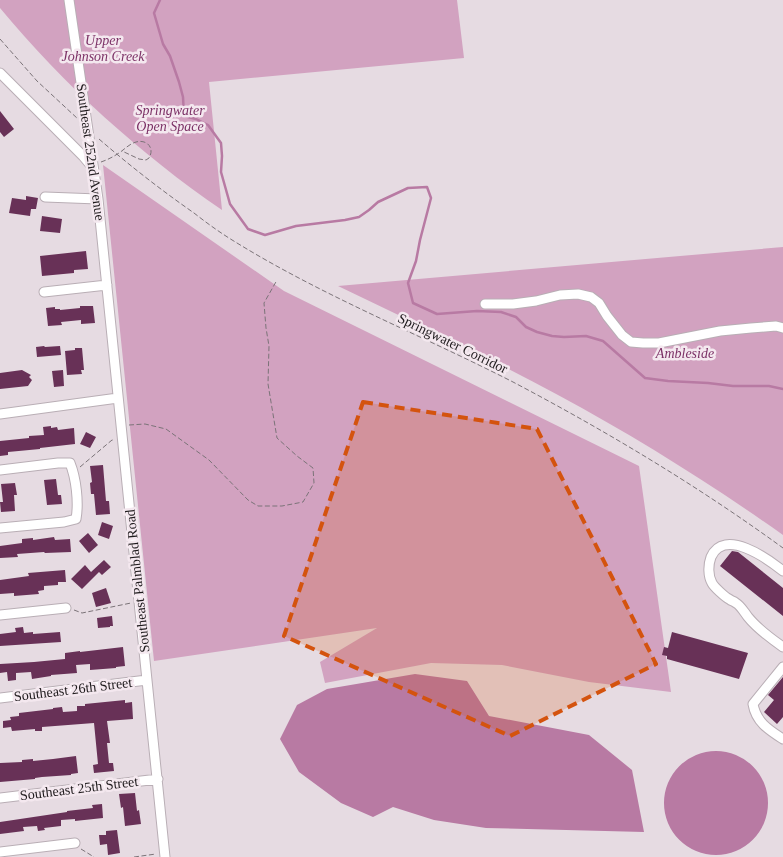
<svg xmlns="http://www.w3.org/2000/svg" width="783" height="857" font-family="Georgia,serif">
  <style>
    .green { fill: #d2a2c0 }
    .water { fill: #b87aa3 }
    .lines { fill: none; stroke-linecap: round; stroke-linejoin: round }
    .stream { stroke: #b87aa3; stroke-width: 2.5 }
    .building { fill: #683157 }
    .minor-casing { stroke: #b9aeb5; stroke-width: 11 }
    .path { stroke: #7b7378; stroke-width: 1; stroke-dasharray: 5 2.5; stroke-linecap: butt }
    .minor { stroke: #fff; stroke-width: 9 }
    .marked { fill: #d4530e; fill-opacity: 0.2; stroke: #d4530e; stroke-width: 4; stroke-dasharray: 10 6; stroke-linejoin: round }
    .labels { text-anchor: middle; stroke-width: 5; stroke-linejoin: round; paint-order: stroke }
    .park-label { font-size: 14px; font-style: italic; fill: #7c3166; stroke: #f4e8ef }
    .street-label { font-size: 14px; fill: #1e1a1c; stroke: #f4e8ef }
  </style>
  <rect width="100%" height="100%" fill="#e6dbe2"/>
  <!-- green -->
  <path class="green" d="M0,0h457l7,58 -255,24 13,128c-83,-57 -157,-124 -222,-202z
    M103,165l181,126 355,175 32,226 -82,-10 -87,-17 -71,-2 -106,20 -5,-21 57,-34 -223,33z
    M783,247v288c-72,-51 -147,-98 -225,-140 -72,-39 -146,-73 -220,-109z"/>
  <!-- water -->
  <path class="water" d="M415,674l52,7 22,35 100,19 43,35 12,62 -158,-4 -52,-8 -41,-13 -20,10 -32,-14 -42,-31 -19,-33 17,-34 30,-16z
    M664 803a52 52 0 1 1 104 0a52 52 0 1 1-104 0Z"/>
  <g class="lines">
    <!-- stream -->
    <path class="stream" d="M160,0l-6,13 9,31 7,12 9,26 4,15 1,19 12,3 12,6 13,18 1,13 -1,16 9,32 18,25 17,6 31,-9 49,-6 14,-3 10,-7 9,-8 30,-14 19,-1 4,11 -11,42 -4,21 -8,22 5,20 24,11 40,-3 24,1 15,5 10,10 11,5 15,4 12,1 22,-1 17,5 42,37 23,3 40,2 25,3h36l14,3"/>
  </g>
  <!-- building -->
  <path class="building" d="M0,111l14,18 -10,8 -4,-5z
    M26,196l12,2 -2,11h-5l-1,7 -21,-3 3,-15 14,2z
    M42,216l20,3 -2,14 -20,-2z
    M86,251l2,18 -14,1v3l-32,3 -2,-20z
    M80,306h13l2,17 -14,1v-4l-20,2 1,3 -14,1 -2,-18 9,-1v2h5v1l20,-2z
    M44,346l1,1 15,-1 1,9 -24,2 -1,-10z
    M75,348h7l2,22h-3l1,4 -15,1 -2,-24 10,-1z
    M22,370l9,5 -2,2 3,3 -4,6 -28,3v-16z
    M63,370l1,16 -10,1 -2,-16z
    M51,426v2l6,-1 1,3 16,-2 1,16 -35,4v1l-32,3v3l-8,1v-15l29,-3v-2l15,-1 -1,-8z
    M86,432l10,5 -6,11 -10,-4z
    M103,465l3,36h3l1,13 -14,1 -2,-21h-3l-1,-11 2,-1 -2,-16z
    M56,479l2,16h3l1,9 -15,1 -3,-25z
    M15,483l2,12h-3l1,16 -14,1 -1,-10h3l-2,-18z
    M102,522l11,4 -4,13 -11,-4z
    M88,533l10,12 -9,8 -10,-12z
    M54,537l1,3 15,-1 1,13 -26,1 -1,-1 -27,2 1,3 -18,1v-12l22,-3v-4l11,-1v2z
    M732,551l6,1 45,36v28l-63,-50z
    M104,560l7,7 -9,8 -3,-3 -17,17 -11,-10 14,-14 6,7z
    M65,570l1,12h-8v3l-14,1v4l-6,1 1,3 -25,2v-3l-14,1v-14l29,-4 -1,-3z
    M106,588l5,15 -15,4 -4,-14z
    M112,616l1,10h-3v1l-12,1 -1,-10z
    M23,627l1,6 9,-1v2l27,-2 1,10 -61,4v-12l16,-2 -1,-4z
    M672,632l76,21 -9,26 -72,-20v-3l-5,-1 2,-8 4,1z
    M123,647l2,19 -9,1v1l-26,2v-6l-14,1 1,8 -26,2v1l-19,3 -1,-7 -15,1v7l-8,1 -1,-9 -7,1v-9l34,-2 31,-3v-6l15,-2v1z
    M783,677v40l-6,7 -13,-12 10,-12 -6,-5z
    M125,700v3l7,-1 1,17 -26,2 3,22h-3l2,20h4l1,8 -20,2 -1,-8 5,-1 -4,-41 -52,4v4h-7v-2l-23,2 -1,-4 -8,1v-7l8,-1 -1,-3 9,-1v-3l34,-4v-1l9,-1 1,5 14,-1v-5h8v-2z
    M76,756l2,17 -7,1v1l-29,2 -7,1v1l-35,3v-19l22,-1v-2l11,-1v2l20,-2z
    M135,793l2,18 2,-1 2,14 -16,2 -2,-19 -2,1 -2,-14z
    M102,804l1,14 -28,3v-2l-14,1v6l-17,2 1,2 -7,1 -1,-5 -14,1 1,4 -24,3v-12l67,-10v-1l26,-3 -1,-3z
    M117,830l3,23 -12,2 -1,-11 -7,1 -1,-10h7v-4z"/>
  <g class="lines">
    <defs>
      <path id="minor" d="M69,0l29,199 67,658
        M0,73l83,83 10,12
        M45,197l53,2
        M44,292l63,-7
        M485,304h28l23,-3 24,-6 18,-1 13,3 8,6 8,13 15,19 9,7 12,1h16l61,-12 31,-3 25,-2 7,2
        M0,414l118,-16
        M0,470l58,-7h12c6,15 9,39 6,56l-12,3 -64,6
        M783,571c-15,-12 -59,-44 -72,-14 -3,8 -3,19 1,26 2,4 13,14 17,16 4,3 3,1 7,4 5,3 8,9 12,14 8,10 25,23 35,30
        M0,615l66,-7
        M783,667l-30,37c3,18 16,26 30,35
        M0,698l147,-18
        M0,798l158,-19
        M0,852l75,-9"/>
    </defs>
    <!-- minor casing -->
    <use href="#minor" class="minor-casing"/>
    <!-- path -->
    <path class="path" d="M0,39l37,42 41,38
      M99,139c30,26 62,51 95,74 14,11 28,21 43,30 88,54 184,92 276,139 93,49 185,104 270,166
      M101,162c6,-2 12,-5 18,-9 6,-4 10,-9 17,-11 11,-3 19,6 13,16l-3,2 -7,-1 -17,-8
      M129,425l16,-1 21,5 43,31 39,40 10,6h24l21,-4 11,-19 -1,-15 -16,-12 -20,-18 -9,-54 1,-38 -3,-18 -2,-25 13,-23
      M80,467l32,-27h2
      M74,610l8,3 49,-10
      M81,849l13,8
      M134,857l22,-3"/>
    <!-- minor -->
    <use href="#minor" class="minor"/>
  </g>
  <!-- marked area -->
  <path class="marked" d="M363,402l174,27 119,235 -146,72 -226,-100z"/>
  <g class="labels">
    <!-- park labels -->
    <g class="park-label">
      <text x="103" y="45">Upper<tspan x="103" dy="16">Johnson Creek</tspan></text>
      <text x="170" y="115">Springwater<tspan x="170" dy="16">Open Space</tspan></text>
      <text x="685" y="358">Ambleside</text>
    </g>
    <!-- street labels -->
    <g class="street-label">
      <text transform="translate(91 152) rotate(82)" y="5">Southeast 252nd Avenue</text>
      <text transform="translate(453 343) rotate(26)" y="5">Springwater Corridor</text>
      <text transform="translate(137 581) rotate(-96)" y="5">Southeast Palmblad Road</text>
      <text transform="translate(73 689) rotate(-7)" y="5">Southeast 26th Street</text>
      <text transform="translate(79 788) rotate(-7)" y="5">Southeast 25th Street</text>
    </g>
  </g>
</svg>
